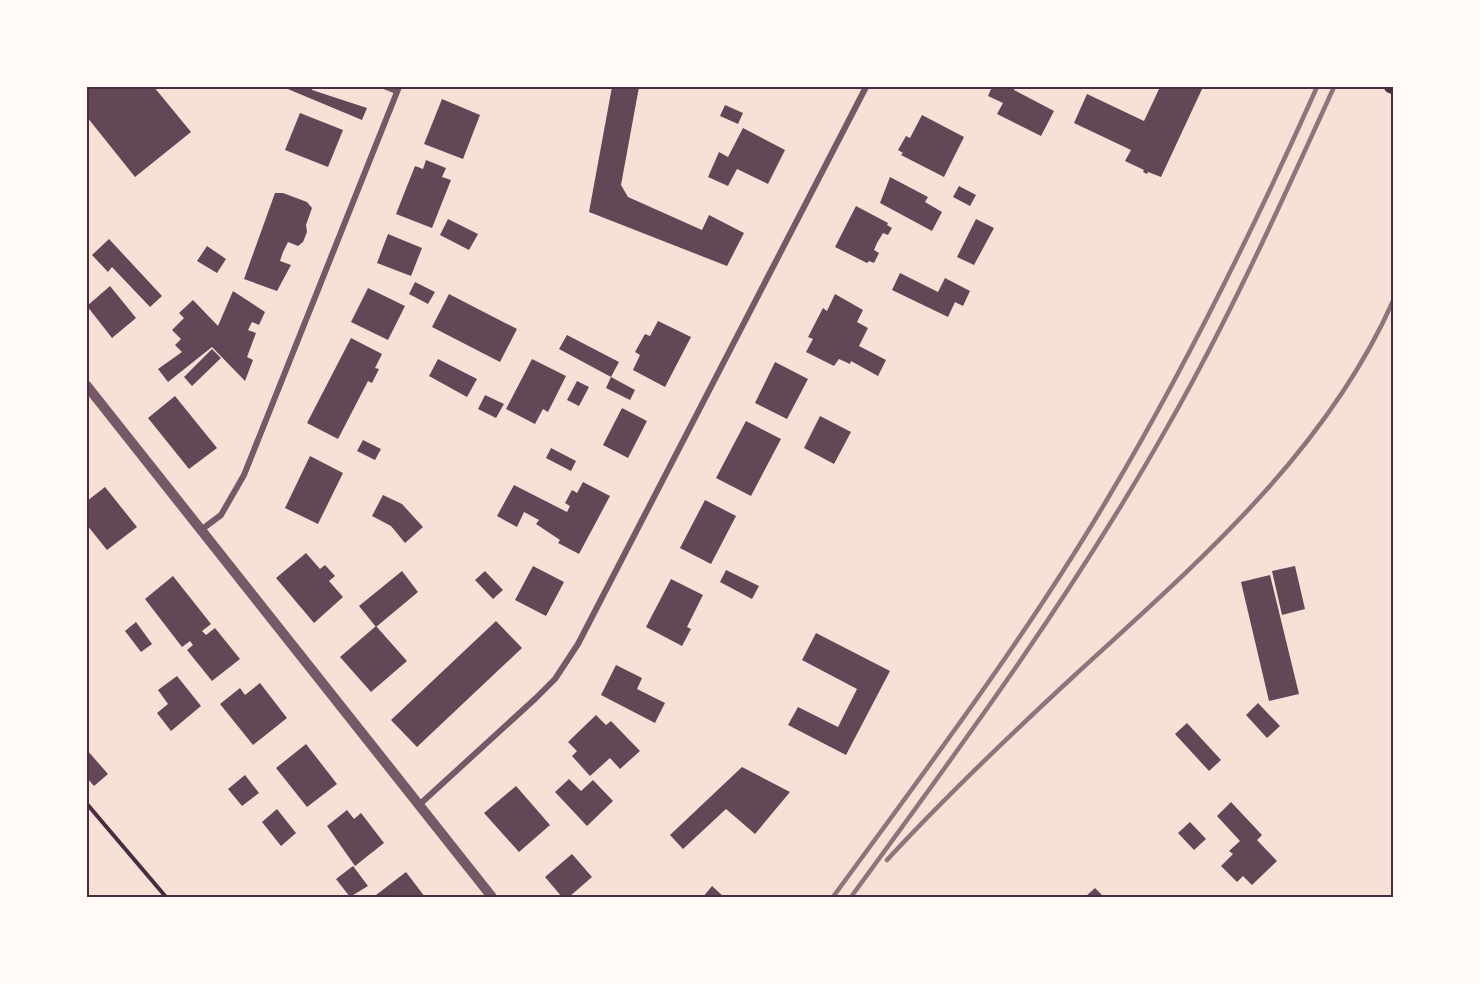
<svg xmlns="http://www.w3.org/2000/svg" width="1480" height="984" font-family="'PT Sans Narrow',sans-serif">
  <style>
    .building { fill: #644757 }
    .lines { fill: none; stroke-linecap: round; stroke-linejoin: round }
    .path { stroke: #4a2c40; stroke-width: 4 }
    .service { stroke: #755966; stroke-width: 4.5 }
    .minor { stroke: #755966; stroke-width: 6 }
    .tertiary { stroke: #755966; stroke-width: 10 }
    .secondary { stroke: #4a2c40; stroke-width: 12 }
    .rail { stroke: #8f747c; stroke-width: 4.5 }
    .neatline { fill: none; stroke: #4a2c40; stroke-width: 2 }
  </style>
  <rect width="100%" height="100%" fill="#f7e1d7"/>
  <!-- building -->
  <path class="building" d="M87,87h67l37,45 -56,45 -48,-60z
    M283,87h30l-1,3 55,18 -5,12z
    M612,87h27l-18,98 7,12 74,33 7,-15 35,18 -17,33 -138,-54z
    M992,87h23l-1,3 40,21 -13,25 -44,-22 6,-11 -15,-7z
    M1160,87h43l-42,90 -13,-5 -1,2 -4,-2 1,-2 -19,-9 6,-11 -57,-27 13,-29 57,27z
    M442,99l38,16 -17,44 -39,-15z
    M725,105l18,8 -5,11 -18,-8z
    M300,113l43,17 -15,37 -43,-17z
    M922,115l42,22 -20,40 -43,-22 2,-2 -5,-3 8,-14 4,2z
    M743,128l42,22 -17,34 -31,-15 -9,17 -20,-9 11,-25 9,5z
    M426,160l20,8 -4,9 9,3 -19,48 -36,-14 19,-48 8,3z
    M890,177l38,20 -3,5 17,10 -10,19 -52,-28z
    M959,186l17,9 -6,11 -17,-9z
    M275,193h8l24,9 5,6 -6,17 1,7 -4,10 -5,4 -10,-4 -5,10 -3,9 11,4 -14,26 -33,-12z
    M856,206l32,17 -1,2 5,3 -4,7 -5,-2 -6,10 -3,7 5,3 -5,10 -5,-2 -2,2 -32,-16z
    M448,219l30,15 -9,16 -29,-15z
    M976,219l18,9 -20,37 -17,-8z
    M388,234l34,14 -11,28 -34,-13z
    M109,239l53,57 -12,11 -38,-40 -4,5 -16,-17z
    M207,246l19,13 -9,14 -20,-12z
    M900,273l38,19 7,-14 25,13 -7,15 -8,-4 -7,15 -56,-27z
    M415,282l20,10 -7,12 -19,-10z
    M110,286l26,32 -24,20 -25,-32z
    M368,288l37,18 -17,34 -37,-18z
    M233,291l32,21 -6,13 -7,-3 -4,8 8,3 -9,24 6,3 -8,21 -33,-34 -44,35 -10,-13 24,-17 -7,-7 6,-6 -9,-9 12,-12 -5,-5 14,-13 25,26z
    M449,294l68,35 -17,33 -68,-35z
    M835,294l28,16 -6,12 11,6 -9,18 27,14 -8,16 -27,-15 -1,3 -11,-5 -5,7 -28,-14 7,-13 -5,-2 15,-29 4,3z
    M658,321l33,16 -26,50 -32,-17 7,-15 -5,-3 10,-18 5,2z
    M567,335l52,27 -8,15 24,13 -5,10 -24,-12 5,-11 -52,-28z
    M351,338l31,16 -7,14 4,1 -7,14 -4,-2 -30,58 -31,-16z
    M212,349l9,9 -29,28 -8,-9z
    M438,359l39,20 -10,18 -38,-21z
    M532,359l34,17 -18,36 -5,-3 -8,15 -29,-15z
    M775,362l33,17 -21,40 -32,-16z
    M577,381l12,6 -10,19 -12,-6z
    M485,395l19,9 -8,14 -18,-9z
    M175,396l42,52 -28,21 -41,-51z
    M622,408l25,13 -19,37 -25,-13z
    M820,416l31,16 -17,32 -30,-16z
    M746,421l35,18 -30,57 -35,-18z
    M363,440l18,9 -6,11 -18,-9z
    M551,448l25,13 -5,10 -25,-13z
    M310,456l33,17 -25,51 -33,-16z
    M583,482l27,14 -31,58 -21,-11 2,-3 -24,-16 3,-4 -15,-8 -7,15 -20,-11 17,-31 53,27 3,-6 -5,-3 7,-13 5,3z
    M105,487l32,40 -30,23 -20,-25v-24z
    M383,495l19,9 21,23 -18,16 -14,-17 -19,-10z
    M705,500l31,16 -25,48 -31,-16z
    M306,553l14,16 5,-4 10,11 -6,5 14,16 -29,26 -38,-45z
    M533,566l31,16 -18,34 -31,-16z
    M1295,566l10,43 -23,6 -10,-44z
    M726,570l33,16 -7,13 -32,-17z
    M402,571l16,21 -42,35 -17,-21z
    M485,571l18,19 -10,9 -18,-19z
    M1270,575l29,119 -30,7 -28,-119z
    M173,576l38,48 -9,7 4,4 9,-7 25,31 -28,22 -25,-31 6,-5 -3,-4 -8,6 -37,-48z
    M671,579l32,16 -16,32 4,2 -9,17 -36,-19z
    M496,621l26,27 -105,99 -26,-27z
    M136,622l16,22 -11,8 -16,-21z
    M376,626l31,35 -36,31 -31,-35z
    M816,633l74,38 -44,84 -58,-30 10,-18 40,20 19,-38 -55,-29z
    M616,665l26,13 -5,11 28,14 -10,20 -54,-28z
    M177,676l24,30 -30,25 -14,-18 11,-9 -10,-14z
    M260,683l27,35 -34,27 -33,-41 20,-16 5,7z
    M1258,703l22,23 -13,12 -21,-23z
    M596,715l10,10 5,-4 29,30 -20,18 -10,-11 -20,18 -18,-20 5,-5 -9,-9z
    M1187,723l34,37 -12,11 -34,-37z
    M306,744l31,40 -30,23 -31,-39z
    M87,750l21,24 -14,12 -7,-8z
    M742,767l48,25 -35,42 -29,-25 -43,40 -13,-14z
    M245,775l14,18 -17,13 -14,-17z
    M569,779l12,12 12,-11 20,21 -26,25 -32,-34z
    M516,786l34,39 -31,27 -35,-39z
    M1231,802l31,33 -5,5 20,21 -25,24 -9,-9 -6,6 -16,-16 12,-12 -4,-3 11,-10 -23,-25z
    M277,809l19,24 -15,13 -19,-24z
    M347,810l7,9 7,-6 23,30 -29,23 -28,-40z
    M1190,822l16,17 -12,11 -16,-17z
    M572,854l20,23 -23,20h-7l-17,-20z
    M353,866l15,20 -18,11 -14,-18z
    M406,872l19,25h-48l-1,-2z
    M712,886l12,11h-21z
    M1095,888l9,9h-19z"/>
  <g class="lines">
    <!-- path -->
    <path class="path" d="M87,804l79,93"/>
    <!-- service -->
    <path class="service" d="M384,87l13,5"/>
    <!-- minor -->
    <path class="minor" d="M201,530l20,-15 23,-40 155,-388
      M419,805l117,-107 19,-19 23,-35 288,-557"/>
    <!-- tertiary -->
    <path class="tertiary" d="M87,386l405,511"/>
    <!-- secondary -->
    <path class="secondary" d="M1390,87l3,1"/>
    <!-- rail -->
    <path class="rail" d="M887,860c60,-65 123,-125 188,-185 121,-111 250,-221 318,-374
      M833,897c95,-130 193,-260 275,-399 79,-133 146,-270 209,-411
      M851,897c112,-153 225,-307 318,-473 62,-109 113,-223 165,-337"/>
  </g>
  <!-- border -->
  <rect width="1480" height="984" fill="none" stroke="#fffaf5" stroke-width="177"/>
  <rect x="88" y="88" width="1304" height="808" class="neatline"/>
</svg>
